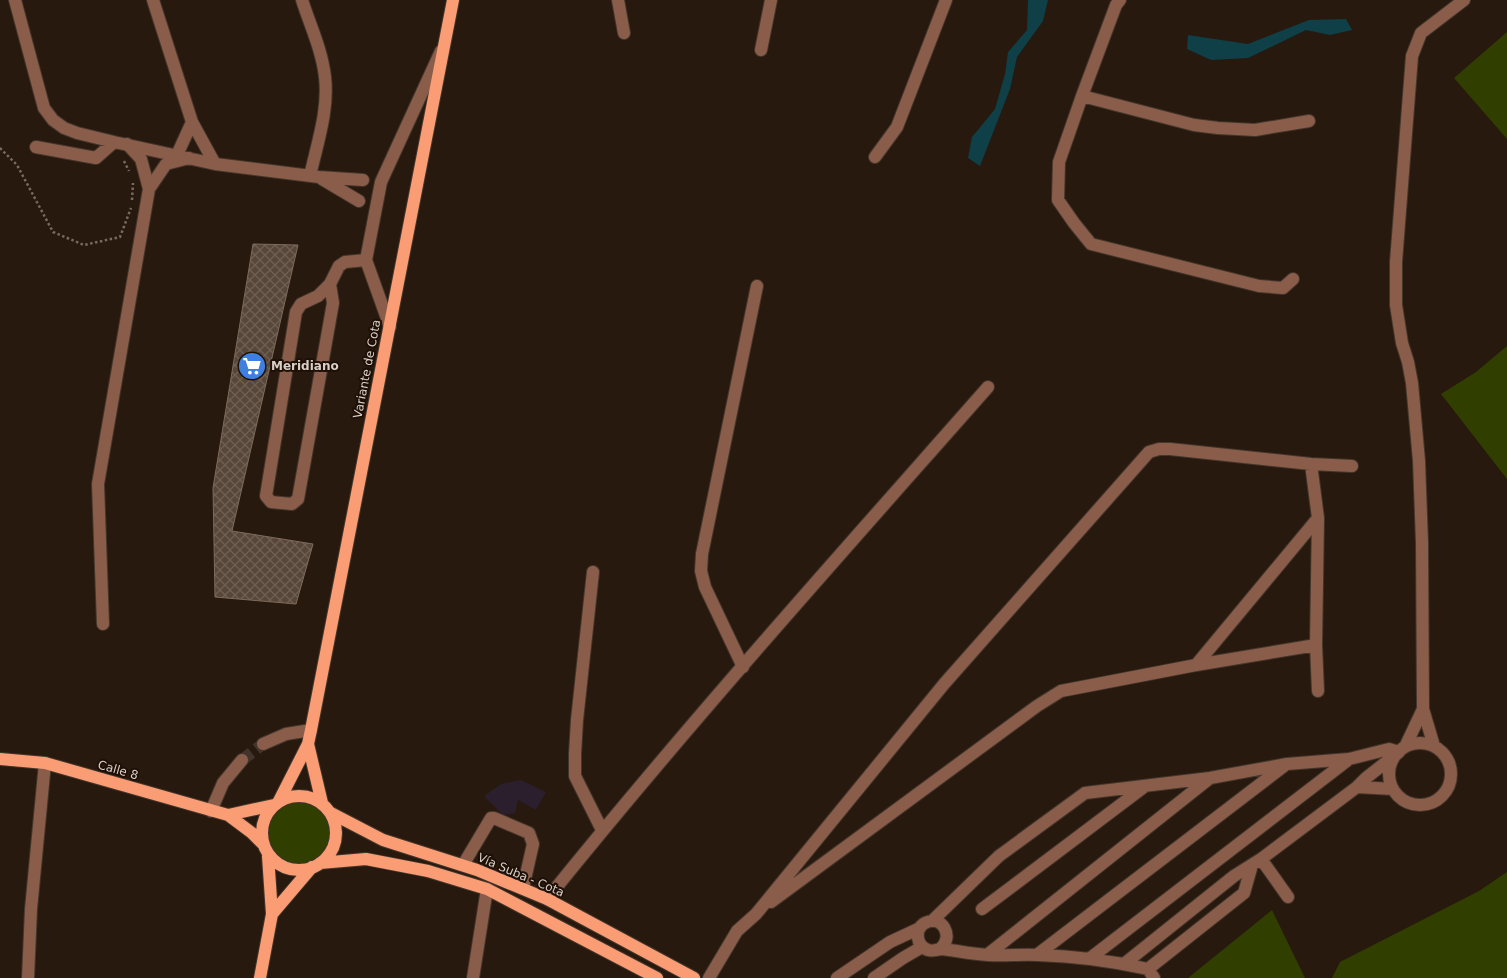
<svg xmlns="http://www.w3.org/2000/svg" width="1507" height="978" font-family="'DejaVu Sans',sans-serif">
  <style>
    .commercial { fill: #2b1f2d }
    .green { fill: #303e00 }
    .water { fill: #0f3f47 }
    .building { fill: url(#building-cross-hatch); stroke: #7d6b5d }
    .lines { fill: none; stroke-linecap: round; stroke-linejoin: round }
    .minor-tunnel { stroke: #43342a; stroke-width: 12; stroke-dasharray: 12 6; stroke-linecap: butt }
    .minor-casing { stroke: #44362c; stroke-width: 14 }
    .major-casing { stroke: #44362c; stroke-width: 14 }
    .path { stroke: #776a60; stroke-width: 2.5; stroke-dasharray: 2.5 2.5; stroke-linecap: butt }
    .minor { stroke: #8a5d4a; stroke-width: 12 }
    .major { stroke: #fa9d75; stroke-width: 12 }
    .labels { text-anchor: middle; stroke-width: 4; stroke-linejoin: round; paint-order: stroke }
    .poi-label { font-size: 12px; font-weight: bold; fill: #d9cfc7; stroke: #1e1006; text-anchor: start }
    .street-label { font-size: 12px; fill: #d9cfc7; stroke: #1e1006 }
  </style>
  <defs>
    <pattern id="building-cross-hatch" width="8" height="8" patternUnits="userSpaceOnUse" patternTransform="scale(1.25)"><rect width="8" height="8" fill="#574639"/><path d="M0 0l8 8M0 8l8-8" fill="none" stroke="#6f6054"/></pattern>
  </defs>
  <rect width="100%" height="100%" fill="#28190e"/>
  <!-- commercial -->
  <path class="commercial" d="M521,780l25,12 -10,18 -18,-10 -3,13 -12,2 -19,-19 17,-12z"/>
  <!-- green -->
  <path class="green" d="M1507,32v107l-53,-61z
    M1507,346v133l-66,-85 35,-22z
    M267 833a32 32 0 1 1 64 0a32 32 0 1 1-64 0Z
    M1507,872v106h-175l8,-16 139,-71z
    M1272,910l33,68h-117z"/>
  <!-- water -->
  <path class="water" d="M1028,0h20l-5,21 -26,36 -7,32 -30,77 -12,-8 4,-21 23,-28 10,-35 3,-22 19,-22z
    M1346,19l6,11 -22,5 -24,-5 -58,28 -37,2 -24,-11 1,-14 60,9 61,-24z"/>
  <!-- building -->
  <path class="building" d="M253,244l45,1 -66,286 81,13 -17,60 -81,-7 -2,-109z"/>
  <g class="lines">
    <!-- minor-tunnel -->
    <path class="minor-tunnel" d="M242,760l21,-16"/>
    <defs>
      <path id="minor" d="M15,0l29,108 9,12 11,8 13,5 37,9 101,22 104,13 44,3
        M153,0l39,122 23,42
        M302,0c8,25 20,50 23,77 4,33 -8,67 -15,99
        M618,0l6,33
        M1120,0l-4,5 -34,91 -23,66 -1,38 16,23 17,21 168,42 24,2 10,-9
        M761,50l10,-50
        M1082,96l112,29 24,3 37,2 54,-9
        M127,144l14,15 8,30
        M36,147l60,11 18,-16
        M177,155l15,-33
        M875,157l22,-30 49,-127
        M322,179l37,22
        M330,284l3,19 -35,196 -6,5 -21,-2 -5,-6 30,-184 5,-8 17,-8 12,-12 9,-18 6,-4 21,-2
        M390,327l-24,-67 15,-78 60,-131
        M1311,464l7,54 -2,127 2,46
        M593,572l-16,148 -2,34v22l27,54
        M103,624l-5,-140 51,-295 17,-25 23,-6
        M1196,665l122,-147
        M743,667l-38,-80 -4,-16 1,-17 55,-268
        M1389 774a31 31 0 1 1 62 0a31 31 0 1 1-62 0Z
        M263,744l23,-10 25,-4
        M1434,746l-11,-37 -1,-166 -3,-82 -7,-78 -4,-21 -6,-19 -6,-38v-43l16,-206 9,-23 43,-33
        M1405,747l18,-38
        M1357,787l36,2
        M211,811l12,-28 19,-23
        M1261,859l27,38
        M463,865l28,-47h3l35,15 4,11 -10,44
        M547,899c141,-175 292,-343 441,-512
        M771,902l266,-196 24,-15 135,-26 120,-20
        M982,909l162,-122
        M932,921l67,-65 86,-63 125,-15 77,-14 62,-5 40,-10 10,3
        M940,949c15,-12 2,-35 -15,-26 -11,6 -9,23 3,27 5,2 9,-1 15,-1 15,2 30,5 45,6 17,1 34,-1 50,0 37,1 74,6 110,14l6,9
        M1038,954l246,-188
        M987,955l223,-177
        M1089,959l259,-199
        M1124,964l110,-88 27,-17 96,-72 9,-9 33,-26
        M1148,969l96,-76 8,-28
        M28,978l3,-69 14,-146
        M473,978l14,-89
        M709,978l28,-47 19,-17 188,-230 205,-232 10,-3h11l141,15 41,2
        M837,978l53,-36 30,-14
        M874,978l29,-20 19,-11"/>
      <path id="major" d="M308,744l14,59
        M0,759l45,4 183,52 24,18 11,11
        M262 833a37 37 0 1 1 74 0a37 37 0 1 1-74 0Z
        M279,801l29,-57 3,-14 142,-730
        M331,813l52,27 94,30 70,29 147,79
        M228,815l46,-10
        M320,863l46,-4 62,12 59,18 170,89
        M272,914l40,-47
        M260,978l12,-64 -4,-58"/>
    </defs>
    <!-- minor casing -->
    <use href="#minor" class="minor-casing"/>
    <!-- major casing -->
    <use href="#major" class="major-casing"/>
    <!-- path -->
    <path class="path" d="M0,148l17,17 36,67 31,13 36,-8 11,-29
      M124,161l5,10
      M132,200l1,-17"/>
    <!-- minor -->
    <use href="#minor" class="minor"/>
    <!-- major -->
    <use href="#major" class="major"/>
  </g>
  <!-- icons -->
  <defs>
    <symbol id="supermarket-disc" viewBox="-11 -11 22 22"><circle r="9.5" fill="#3f7fe0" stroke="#1e1006"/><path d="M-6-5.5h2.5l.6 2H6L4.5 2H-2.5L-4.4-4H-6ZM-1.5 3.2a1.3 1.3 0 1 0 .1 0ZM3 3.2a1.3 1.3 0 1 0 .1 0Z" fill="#fff"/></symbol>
  </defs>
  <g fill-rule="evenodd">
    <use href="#supermarket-disc" x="236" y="350" width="32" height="32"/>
  </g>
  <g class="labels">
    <!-- poi labels -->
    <g class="poi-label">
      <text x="271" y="370">Meridiano</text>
    </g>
    <!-- street labels -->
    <g class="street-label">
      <text transform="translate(367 369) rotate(-79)" y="4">Variante de Cota</text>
      <text transform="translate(118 770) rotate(16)" y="4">Calle 8</text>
      <text transform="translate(521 875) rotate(23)" y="4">Vía Suba - Cota</text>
    </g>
  </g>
</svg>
